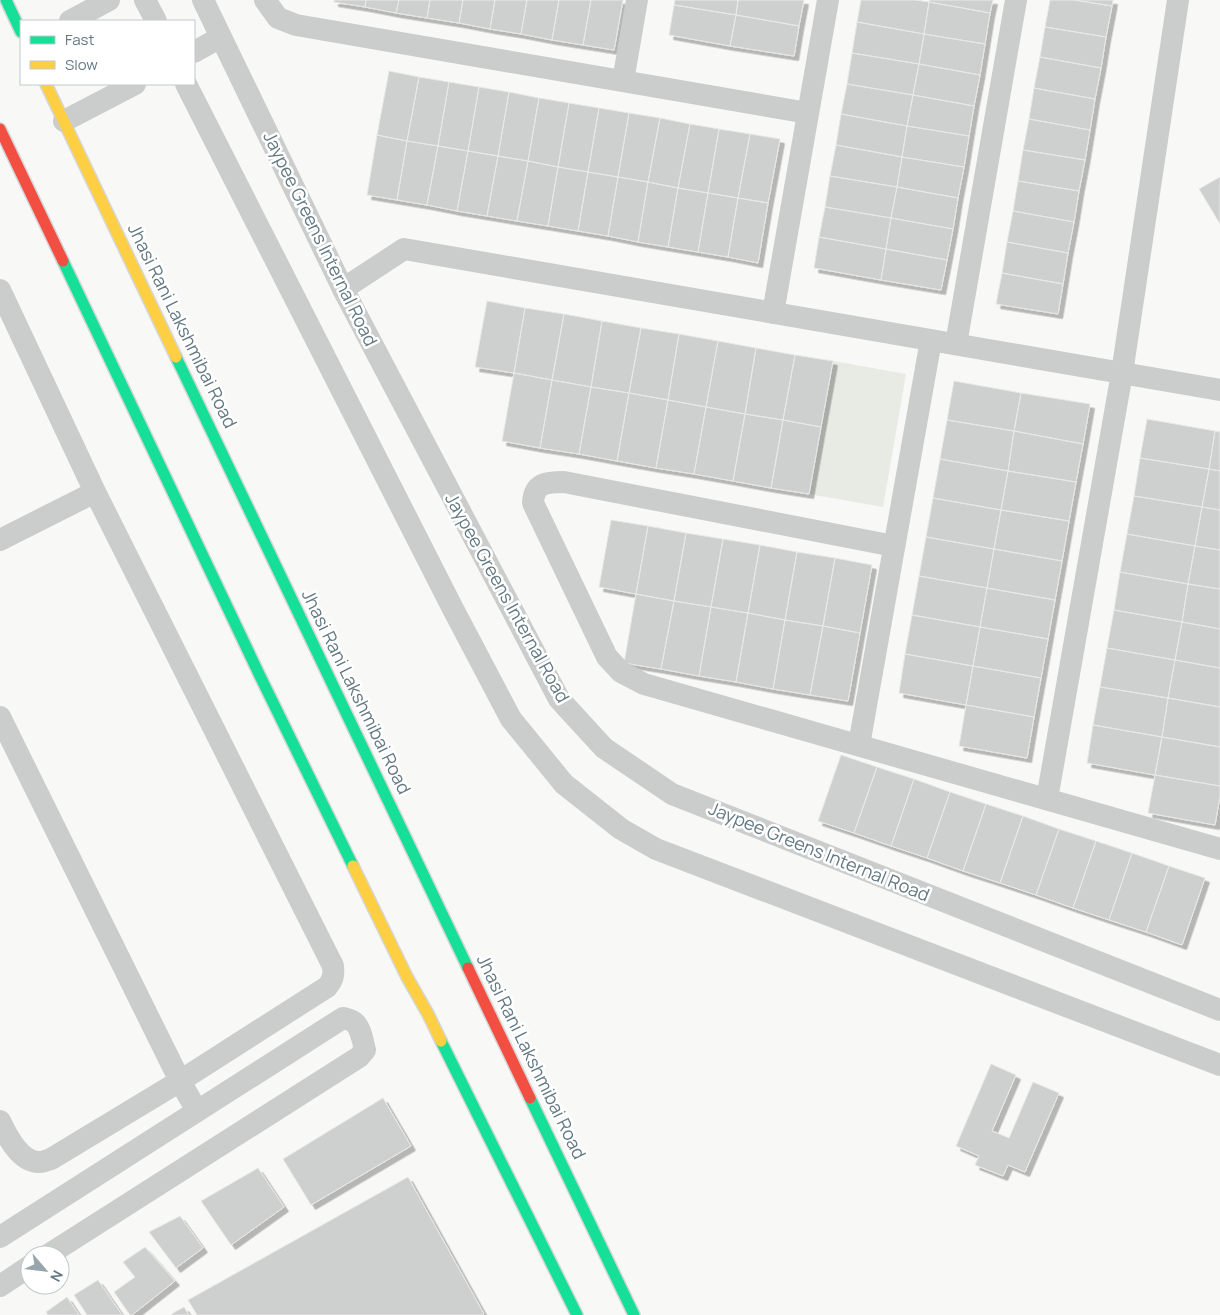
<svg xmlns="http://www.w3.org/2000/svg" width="1220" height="1315" font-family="Manrope,sans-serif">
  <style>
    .green { fill: #e8eae4 }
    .building { fill: #ced0d0; stroke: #e8e8e7; filter: url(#shadow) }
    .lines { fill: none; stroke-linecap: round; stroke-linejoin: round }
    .fast-casing { stroke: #d5d6d7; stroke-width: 14 }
    .slow-casing { stroke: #d5d6d7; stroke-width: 14 }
    .jam-casing { stroke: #d5d6d7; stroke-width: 14 }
    .street { stroke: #cbcdcd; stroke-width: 22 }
    .fast { stroke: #16e098; stroke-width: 11 }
    .slow { stroke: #ffcf43; stroke-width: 11 }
    .jam { stroke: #f24e42; stroke-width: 11 }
    .labels { text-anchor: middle; stroke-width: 5; stroke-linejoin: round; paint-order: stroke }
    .street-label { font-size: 18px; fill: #637983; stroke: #fff }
  </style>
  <defs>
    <filter id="shadow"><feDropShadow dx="4.5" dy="4.5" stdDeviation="0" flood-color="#0004"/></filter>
  </defs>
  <rect width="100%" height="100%" fill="#f8f8f7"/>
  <!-- green -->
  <path class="green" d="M833,361l73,13 -23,133 -74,-13z"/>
  <!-- building -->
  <path class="building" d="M334,0h32l-1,7 -31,-5z
    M366,0h33l-3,13 -31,-6z
    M399,0h31l-3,18 -31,-5z
    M430,0h33l-4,23 -32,-5z
    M463,0h32l-5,29 -31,-6z
    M495,0h32l-6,34 -31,-5z
    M527,0h32l-7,40 -31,-6z
    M559,0h32l-8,45 -31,-5z
    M591,0h32l-9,50 -31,-5z
    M675,0h63l-2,15 -62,-10z
    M738,0h66l-5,26 -63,-11z
    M861,0h54l14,2 -5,32 -67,-12z
    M930,0h63l-3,13 -61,-11z
    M1050,0h24l38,6 -6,31 -61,-10z
    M1074,0h39l-1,6z
    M929,2l61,11 -5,31 -61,-10z
    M674,5l62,10 -6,31 -61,-11z
    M736,15l63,11 -5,30 -64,-10z
    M857,22l67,12 -5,30 -67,-11z
    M1045,27l61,10 -5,31 -61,-11z
    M924,34l61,10 -5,31 -61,-11z
    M852,53l67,11 -6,31 -66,-11z
    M1040,57l61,11 -6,31 -61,-11z
    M919,64l61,11 -6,31 -61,-11z
    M389,71l30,6 -12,64 -30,-6z
    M419,77l30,5 -11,64 -31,-5z
    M449,82l30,5 -11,64 -30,-5z
    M847,84l66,11 -6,31 -66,-12z
    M479,87l30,5 -11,64 -30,-5z
    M1034,88l61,11 -5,31 -61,-11z
    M509,92l30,6 -11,63 -30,-5z
    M913,95l61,11 -5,30 -62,-10z
    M539,98l30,5 -11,64 -30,-6z
    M569,103l30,5 -11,64 -30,-5z
    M599,108l30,5 -11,64 -30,-5z
    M629,113l31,5 -12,64 -30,-5z
    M841,114l66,12 -5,31 -66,-12z
    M660,118l30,6 -12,64 -30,-6z
    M1029,119l61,11 -5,30 -62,-10z
    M690,124l29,5 -11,64 -30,-5z
    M907,126l62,10 -5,31 -62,-10z
    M719,129l31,5 -12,64 -30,-5z
    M750,134l30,5 -12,64 -30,-5z
    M377,135l30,6 -10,59 -30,-5z
    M407,141l31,5 -11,59 -30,-5z
    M836,145l66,12 -5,30 -67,-11z
    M438,146l30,5 -11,60 -30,-6z
    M1023,150l62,10 -6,31 -61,-10z
    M468,151l30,5 -11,60 -30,-5z
    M498,156l30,5 -11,60 -30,-5z
    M902,157l62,10 -6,31 -61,-11z
    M528,161l30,6 -10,59 -31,-5z
    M558,167l30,5 -10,59 -30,-5z
    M588,172l30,5 -10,59 -30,-5z
    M830,176l67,11 -6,31 -66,-11z
    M618,177l30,5 -10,60 -30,-6z
    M1220,177v47l-21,-35z
    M1018,181l61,10 -5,31 -61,-11z
    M648,182l30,6 -10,59 -30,-5z
    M897,187l61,11 -5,31 -62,-11z
    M678,188l30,5 -10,59 -30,-5z
    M708,193l30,5 -10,59 -30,-5z
    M738,198l30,5 -10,60 -30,-6z
    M825,207l66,11 -5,31 -67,-12z
    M1013,211l61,11 -6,31 -61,-11z
    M891,218l62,11 -6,31 -61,-11z
    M819,237l67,12 -5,31 -67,-12z
    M1007,242l61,11 -5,31 -61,-11z
    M886,249l61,11 -6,30 -60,-10z
    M1002,273l61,11 -5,30 -62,-10z
    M487,301l38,7 -11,65 -39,-6z
    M525,308l39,6 -12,66 -38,-7z
    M564,314l38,7 -11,66 -39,-7z
    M602,321l39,7 -12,65 -38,-6z
    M641,328l38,6 -11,66 -39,-7z
    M679,334l39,7 -12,66 -38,-7z
    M718,341l38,7 -11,66 -39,-7z
    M756,348l39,7 -12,65 -38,-6z
    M795,355l38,6 -12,66 -38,-7z
    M514,373l38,7 -12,68 -38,-7z
    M552,380l39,7 -12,67 -39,-6z
    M954,381l67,12 -7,38 -67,-11z
    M591,387l38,6 -12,68 -38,-7z
    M629,393l39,7 -12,68 -39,-7z
    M1021,393l69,11 -7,40 -69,-13z
    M668,400l38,7 -12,67 -38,-6z
    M706,407l39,7 -12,67 -39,-7z
    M745,414l38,6 -12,68 -38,-7z
    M1147,419l68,12 -6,38 -69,-11z
    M783,420l38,7 -12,67 -38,-6z
    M947,420l67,11 -6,40 -68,-12z
    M1014,431l69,13 -7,38 -68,-11z
    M1215,431l5,1v39l-11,-2z
    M1140,458l69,11 -7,38 -68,-11z
    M940,459l68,12 -7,39 -68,-12z
    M1209,469l11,2v39l-18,-3z
    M1008,471l68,11 -7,39 -68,-11z
    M1134,496l68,11 -7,39 -68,-12z
    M933,498l68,12 -7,39 -68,-12z
    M1202,507l18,3v40l-25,-4z
    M1001,510l68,11 -7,40 -68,-12z
    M611,520l37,6 -12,68 -37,-7z
    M648,526l38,7 -12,68 -38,-7z
    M686,533l37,6 -12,68 -37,-6z
    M1127,534l68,12 -7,38 -68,-12z
    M926,537l68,12 -7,39 -68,-12z
    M723,539l37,6 -12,68 -37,-6z
    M760,545l37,7 -12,68 -37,-7z
    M1195,546l25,4v39l-32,-5z
    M994,549l68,12 -7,39 -68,-12z
    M797,552l38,6 -12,68 -38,-6z
    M835,558l37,7 -12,68 -37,-7z
    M1120,572l68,12 -6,38 -68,-12z
    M919,576l68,12 -7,39 -68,-12z
    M1188,584l32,5v40l-38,-7z
    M987,588l68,12 -7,39 -68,-12z
    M636,594l38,7 -13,68 -37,-6z
    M674,601l37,6 -12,69 -38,-7z
    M711,607l37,6 -12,69 -37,-6z
    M1114,610l68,12 -7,38 -68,-12z
    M748,613l37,7 -12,69 -37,-7z
    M912,615l68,12 -7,39 -68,-12z
    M785,620l38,6 -13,69 -37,-6z
    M1182,622l38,7v39l-45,-8z
    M823,626l37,7 -12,68 -38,-6z
    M980,627l68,12 -7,39 -68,-12z
    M1107,648l68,12 -7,38 -68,-11z
    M905,654l68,12 -7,39 -67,-12z
    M1175,660l45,8v39l-52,-9z
    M973,666l68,12 -7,39 -68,-12z
    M1100,687l68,11 -6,39 -69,-12z
    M1168,698l52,9v40l-58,-10z
    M966,705l68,12 -7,41 -68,-12z
    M1093,725l69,12 -7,38 -68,-12z
    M1162,737l58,10v39l-65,-11z
    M841,755l36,12 -23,66 -36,-12z
    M877,767l37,12 -23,67 -37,-13z
    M1155,775l65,11v10l-5,29 -67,-12z
    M914,779l36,13 -23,66 -36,-12z
    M950,792l36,12 -23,67 -36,-13z
    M986,804l37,12 -23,67 -37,-12z
    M1023,816l36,13 -23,66 -36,-12z
    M1059,829l37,12 -23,67 -37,-13z
    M1096,841l36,12 -23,67 -36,-12z
    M1132,853l37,13 -23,66 -37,-12z
    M1169,866l36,12 -23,67 -36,-13z
    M991,1064l25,11 -24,56 17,7 24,-56 26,11 -34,79 -17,-7 -5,11 -28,-11 4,-9 -23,-10z
    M383,1098l28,48 -100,59 -28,-46z
    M258,1168l26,39 -53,38 -30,-44z
    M408,1177l76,137 -1,1h-286l-9,-15z
    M180,1216l23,32 -27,20 -27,-36z
    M145,1247l30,34 -43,34h-2l-16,-23 21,-15 -12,-15z
    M98,1280l24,35h-35l-13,-20z
    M67,1297l12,18h-31l-2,-3z
    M184,1307l5,8h-18l2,-2z"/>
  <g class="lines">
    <defs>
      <path id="fast" d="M6,0l15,32
        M63,261l196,413 94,192
        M176,357l292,611
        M441,1041l136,274
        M530,1098l104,217"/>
      <path id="slow" d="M46,84l130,273
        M353,866l54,111 21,37 13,27"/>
      <path id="jam" d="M0,129l63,132
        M468,968l62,130"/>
    </defs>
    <!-- fast casing -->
    <use href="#fast" class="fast-casing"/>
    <!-- slow casing -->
    <use href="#slow" class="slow-casing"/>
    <!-- jam casing -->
    <use href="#jam" class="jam-casing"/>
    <!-- street -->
    <path class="street" d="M145,0l11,21
      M203,0l140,289 216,410 45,49 68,46 548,216
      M265,0l13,18 18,7 512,88
      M70,21l39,-21
      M194,52l27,-15
      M623,81l14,-81
      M186,84l266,523 59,112 53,65 57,45 35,20 564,216
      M64,121l71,-37
      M343,289l61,-40 816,141
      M0,290l95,202 238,474c1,9 0,14 -6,21l-147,94 -129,78c-3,1 -8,3 -11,3 -20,1 -33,-26 -40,-41
      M773,313l55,-313
      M956,344l60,-344
      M0,540l95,-48
      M894,546l-330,-64c-18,0 -30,1 -31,21l74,154 14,15 23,12 576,165
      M0,717l180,364 17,30
      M859,745l72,-405
      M1047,799l75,-426 56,-373
      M0,1237l343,-219c4,1 9,2 12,5 6,6 8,19 10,27l-6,7 -311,198
      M0,1286l30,-20"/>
    <!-- fast -->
    <use href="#fast" class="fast"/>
    <!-- slow -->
    <use href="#slow" class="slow"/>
    <!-- jam -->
    <use href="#jam" class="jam"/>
  </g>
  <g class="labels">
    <!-- street labels -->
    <g class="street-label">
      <text transform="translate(320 239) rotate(64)" y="6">Jaypee Greens Internal Road</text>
      <text transform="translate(182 326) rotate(64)" y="6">Jhasi Rani Lakshmibai Road</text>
      <text transform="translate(507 598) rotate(61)" y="6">Jaypee Greens Internal Road</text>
      <text transform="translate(356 692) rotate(64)" y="6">Jhasi Rani Lakshmibai Road</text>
      <text transform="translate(819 852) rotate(22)" y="6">Jaypee Greens Internal Road</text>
      <text transform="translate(531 1057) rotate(64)" y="6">Jhasi Rani Lakshmibai Road</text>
    </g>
  </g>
  <!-- legend -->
  <rect x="20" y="20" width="175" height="65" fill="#ffffff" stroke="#c1c9cd"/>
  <rect x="30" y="36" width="25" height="8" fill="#16e098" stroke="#c1c9cd"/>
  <text x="65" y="45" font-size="15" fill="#637983">Fast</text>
  <rect x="30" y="61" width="25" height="8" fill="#ffcf43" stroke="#c1c9cd"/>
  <text x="65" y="70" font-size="15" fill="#637983">Slow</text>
  <!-- north arrow -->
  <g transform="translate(45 1270) rotate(118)"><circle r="24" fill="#ffffff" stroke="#c1c9cd"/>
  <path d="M0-4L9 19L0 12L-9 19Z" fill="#97a5ac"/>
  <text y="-8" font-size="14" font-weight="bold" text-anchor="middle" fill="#637983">N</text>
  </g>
</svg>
